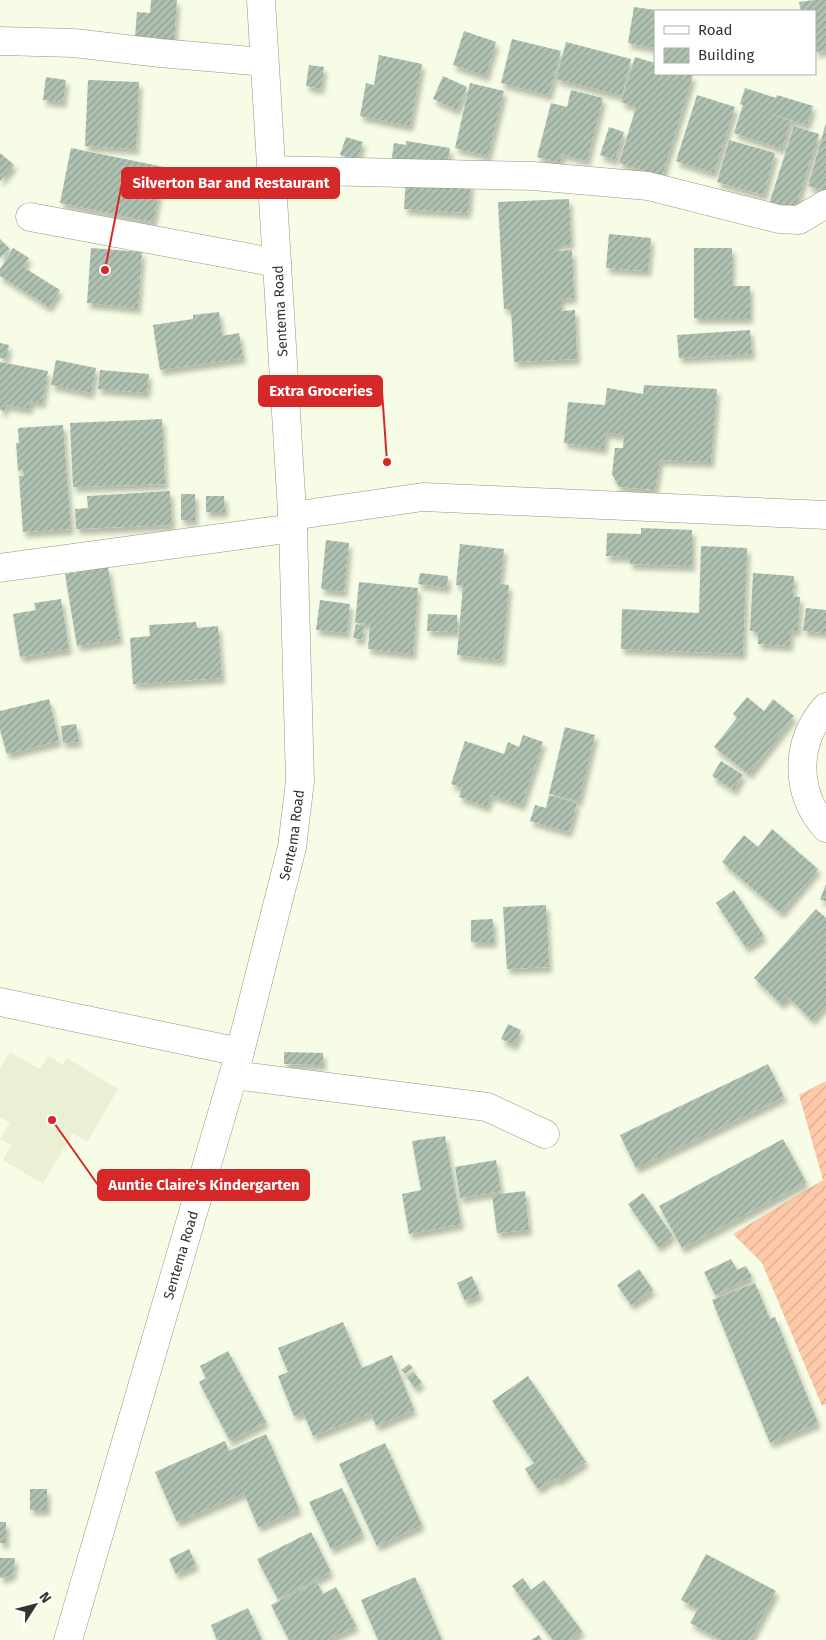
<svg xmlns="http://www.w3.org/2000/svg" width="826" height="1640" font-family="'Fira Sans',sans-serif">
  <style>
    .built { fill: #e9f0d3 }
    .garden { fill: url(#garden-furrows) }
    .building { fill: url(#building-hatch); filter: url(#shadow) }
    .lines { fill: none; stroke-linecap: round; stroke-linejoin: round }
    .minor-casing { stroke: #929682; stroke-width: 29 }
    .secondary-casing { stroke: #929682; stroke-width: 29 }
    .minor { stroke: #fff; stroke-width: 28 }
    .secondary { stroke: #fff; stroke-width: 28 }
    .labels { text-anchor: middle; stroke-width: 4.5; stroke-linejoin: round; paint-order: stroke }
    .street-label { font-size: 14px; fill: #33352c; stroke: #fff }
    .leader { fill: none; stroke: #d62828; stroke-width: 2 }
    .callout-dot { fill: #d62828; stroke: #fff; stroke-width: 2 }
    .callout { fill: #d62828; stroke: #d62828; stroke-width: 2 }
    .callout-label { font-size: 15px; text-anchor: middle; font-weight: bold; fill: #fff }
  </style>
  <defs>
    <pattern id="garden-furrows" width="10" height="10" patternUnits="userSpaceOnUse" patternTransform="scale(1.25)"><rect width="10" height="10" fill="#fdc9a8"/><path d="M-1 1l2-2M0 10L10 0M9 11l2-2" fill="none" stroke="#d9ad91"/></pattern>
    <pattern id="building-hatch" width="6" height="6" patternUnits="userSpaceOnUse" patternTransform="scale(1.25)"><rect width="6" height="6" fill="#afc2b2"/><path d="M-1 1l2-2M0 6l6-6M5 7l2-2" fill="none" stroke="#8f9e91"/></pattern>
    <filter id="shadow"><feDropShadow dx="3" dy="5.5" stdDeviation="2.5" flood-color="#0004"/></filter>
  </defs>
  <rect width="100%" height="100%" fill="#f6fce5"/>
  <!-- built -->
  <path class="built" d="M10,1052l30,17 8,-13 15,9 4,-7 51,31 -31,53 -14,-9 -30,51 -40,-24 8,-15 -11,-6 10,-16 -10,-6v-48z"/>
  <!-- garden -->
  <path class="garden" d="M826,1081v323l-4,2 -60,-143 -29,-29 90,-54 -24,-85z"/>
  <!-- building -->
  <path class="building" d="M151,0h26l-3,41 -39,-3 2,-26 13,1z
    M814,0h12v51l-11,1v-41h-14l-2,-9z
    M634,7l21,3v38l-27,-5z
    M464,31l32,11 -10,34 -33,-11z
    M512,39l49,12 -12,44 -48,-12z
    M566,42l65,17 -9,37 -66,-17z
    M379,55l43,9 -12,62 -50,-10 6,-33 8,2z
    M635,57l20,6v11l38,1 -31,101 -43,-13 17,-56 -15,-5z
    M309,65l15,2 -3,22 -15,-3z
    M443,76l24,11 -10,23 -24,-11z
    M46,77l20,3 -3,22 -20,-2z
    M88,80l51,2 -3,67 -51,-3z
    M470,83l34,8 -16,65 -33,-8z
    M745,88l31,10 1,-3 36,11 -6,19 -42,-13 26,9 -9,28 -48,-16 9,-28 -3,-1z
    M571,90l32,8 -16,63 -25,-7 -2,9 -23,-6 14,-54 16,4z
    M697,95l38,12 -21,66 -38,-12z
    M826,123v68l-18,-5z
    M794,126l25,8 -25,78 -25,-8z
    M609,127l15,5 -9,28 -15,-5z
    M346,137l17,5 -6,18 -17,-5z
    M729,140l46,13 -11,42 -47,-13z
    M406,141l44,7 -4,24 -55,-9 3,-20 12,2z
    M71,148l93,19 -11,55 -93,-19z
    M0,153l14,12 -14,16z
    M406,178l65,4 -3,31 -64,-4z
    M569,199l2,45h-13v7l14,-1 2,48 -13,1v12l14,-1 2,49 -63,3 -3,-53h-7l-6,-107z
    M609,234l42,4 -3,33 -42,-3z
    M0,239l10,10 -10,9z
    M13,248l16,10 -6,9 37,23 -11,17 -49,-31v-7z
    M91,248l51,4 -4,56 -51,-5z
    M694,248h38v38h18v32h-56z
    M219,312l3,24 17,-3 4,25 -83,12 -7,-45 40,-6v-4z
    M750,330l2,24 -73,4 -2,-23z
    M0,343l9,2 -3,14 -6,-1z
    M56,360l40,8 -5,25 -40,-8z
    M0,362l48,9 -6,32 -11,-2 -2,8 -23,-4 -1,6 -5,-1z
    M100,370l49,4 -2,19 -49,-4z
    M644,385l73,4 -6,73 -51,-2 -5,30 -36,-3 -7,-13 3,-26h8l1,-13 -18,-2 -2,16 -40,-6 4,-41 37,3 2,-17 36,6z
    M162,419l3,65 -92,3 -3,-64z
    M63,425l8,104 -48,3 -4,-56h5l-1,-6 -5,1 -2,-28h3l-1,-15z
    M170,491l2,34 -96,4 -1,-20 13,-1 -1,-12z
    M181,494h14v26h-14z
    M206,496h18l1,16h-19z
    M641,528l51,2v36l-62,-2v-7l-24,-1 1,-23 34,1z
    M326,540l23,3 -5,49 -23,-3z
    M460,544l44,5 -4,35 9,1 -7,75 -45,-5 6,-69 -7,-1z
    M701,546l46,2 -4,106 -122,-5 1,-40 77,4z
    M108,567l12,72 -43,7 -12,-72z
    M420,573l28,3 -1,12 -29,-4z
    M753,573l41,3 -1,21h7l-2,34 -7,-1 -1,16 -32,-2v-12l-8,-1z
    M359,582l59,6 -5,66 -45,-5 2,-25 -15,-1z
    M61,599l8,50 -49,8 -7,-43 23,-4 -2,-7z
    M320,600l30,4 -3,29 -31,-3z
    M806,608l20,2v23l-23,-2z
    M428,614l29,1v17l-30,-1z
    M196,622l1,6 21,-2 4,52 -89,6 -3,-46 20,-2 -1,-11z
    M356,624l8,2 -2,14 -9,-2z
    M747,697l17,14 9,-12 21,17 -45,58 -35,-27 23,-29 -4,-4z
    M49,699l10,42 -52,13 -7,-24v-19z
    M76,724l3,18 -16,1 -2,-17z
    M565,727l30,8 -16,66 -30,-7z
    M523,735l20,7 -21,63 -31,-10 -4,12 -28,-10 3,-9 -11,-4 14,-43 39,13 4,-12 11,5z
    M721,761l22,14 -9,15 -22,-14z
    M549,795l28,8 -8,29 -39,-11 5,-16 11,3z
    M772,829l46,40 -37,44 -59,-51 22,-27 14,12z
    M826,884v17l-6,-1z
    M734,890l30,46 -18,12 -30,-45z
    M546,905l3,62 -42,2 -4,-62z
    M816,909l10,9v87l-14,15 -24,-23 -7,7 -27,-26z
    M493,919l1,23h-23v-22z
    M508,1024l13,6 -7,15 -13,-6z
    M284,1052l39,1v12l-39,-1z
    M768,1064l16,33 -148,71 -16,-33z
    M445,1136l16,88 -52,10 -7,-40 19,-4 -9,-49z
    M783,1139l23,43 -124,66 -23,-42z
    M496,1160l5,31 -41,7 -5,-31z
    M525,1191l4,39 -32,3 -5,-38z
    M643,1193l30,43 -15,11 -30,-43z
    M731,1259l6,11 9,-4 6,11 -37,18 -11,-23z
    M639,1269l14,21 -22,15 -14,-20z
    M472,1276l8,19 -15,6 -8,-18z
    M755,1283l15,36 5,-2 43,106 -48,20 -58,-143z
    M343,1322l19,46 30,-13 22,55 -38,16 -5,-13 -58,23 -10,-24 -9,4 -16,-40 10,-4 -10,-24z
    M228,1351l38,71 -36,19 -31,-59 7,-4 -6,-12z
    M409,1364l4,4 -8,6 -4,-4z
    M414,1372l8,11 -7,5 -8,-10z
    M528,1376l58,86 -29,19 -2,-3 -17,11 -13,-20 9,-6 -42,-62z
    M266,1434l33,75 -41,18 -14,-34 -67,29 -22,-50 70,-31 4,10z
    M385,1443l37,82 -45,21 -38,-82z
    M342,1488l21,46 -32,15 -22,-47z
    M30,1489h17v21h-17z
    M0,1522h6v21h-6z
    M311,1532l20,40 -53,27 -21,-40z
    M189,1549l7,16 -20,9 -7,-15z
    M706,1554l70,37 -26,49h-29l-31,-17 8,-14 -17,-9z
    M0,1558h15l-2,17 -13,3z
    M415,1577l27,63h-64l-17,-40z
    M523,1578l8,12 13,-10 38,51 -12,9h-17l-41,-54z
    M317,1582l6,12 13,-7 20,39 -29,14h-38l-18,-35z
    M248,1608l14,32h-45l-6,-15z
    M539,1635l3,5h-11z"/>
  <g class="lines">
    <defs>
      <path id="minor" d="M0,41l74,2 86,10 104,9
        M271,170l262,6 115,10 131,33 20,1 27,-16
        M30,217l247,46
        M292,516l131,-19 403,18
        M0,568l293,-40
        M826,707c-32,36 -31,86 0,121
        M0,1002l240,50
        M234,1075l253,32 58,27"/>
      <g id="secondary">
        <path id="s1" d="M68,1640l172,-588 52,-205 8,-66 -7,-253 -32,-528"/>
      </g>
    </defs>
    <!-- minor casing -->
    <use href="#minor" class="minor-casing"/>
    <!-- secondary casing -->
    <use href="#secondary" class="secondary-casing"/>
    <!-- minor -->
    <use href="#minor" class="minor"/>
    <!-- secondary -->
    <use href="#secondary" class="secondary"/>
  </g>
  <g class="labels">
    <!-- street labels -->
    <g class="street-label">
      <text transform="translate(280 311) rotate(-93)" y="5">Sentema Road</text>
      <text dy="5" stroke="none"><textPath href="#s1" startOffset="836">Sentema Road</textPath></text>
      <text dy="5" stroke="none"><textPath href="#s1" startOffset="401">Sentema Road</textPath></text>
    </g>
  </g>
  <!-- callouts -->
  <path class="leader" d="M105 270L122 183M387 462L382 391M52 1120L98 1185"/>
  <g class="callout-dot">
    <circle cx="105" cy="270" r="5"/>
    <circle cx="387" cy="462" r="5"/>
    <circle cx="52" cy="1120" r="5"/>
  </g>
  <g class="callout">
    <rect x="122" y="168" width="217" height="30" rx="5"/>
    <rect x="259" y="376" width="123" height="30" rx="5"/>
    <rect x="98" y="1170" width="211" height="30" rx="5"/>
  </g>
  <g class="callout-label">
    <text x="231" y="188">Silverton Bar and Restaurant</text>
    <text x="321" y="396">Extra Groceries</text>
    <text x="204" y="1190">Auntie Claire's Kindergarten</text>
  </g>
  <!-- legend -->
  <rect x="654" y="10" width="162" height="65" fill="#ffffff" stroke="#adaeab"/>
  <rect x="664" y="26" width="25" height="8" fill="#ffffff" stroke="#adaeab"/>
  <text x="698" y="35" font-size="15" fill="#33352c">Road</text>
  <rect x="664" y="48" width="25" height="15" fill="url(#building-hatch)" stroke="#adaeab"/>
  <text x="698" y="60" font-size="15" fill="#33352c">Building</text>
  <!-- north arrow -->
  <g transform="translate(35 1605) rotate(54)" stroke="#ffffff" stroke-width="4" paint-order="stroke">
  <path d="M0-4L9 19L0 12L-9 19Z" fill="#33352c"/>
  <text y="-8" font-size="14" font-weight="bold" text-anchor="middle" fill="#33352c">N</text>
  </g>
</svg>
